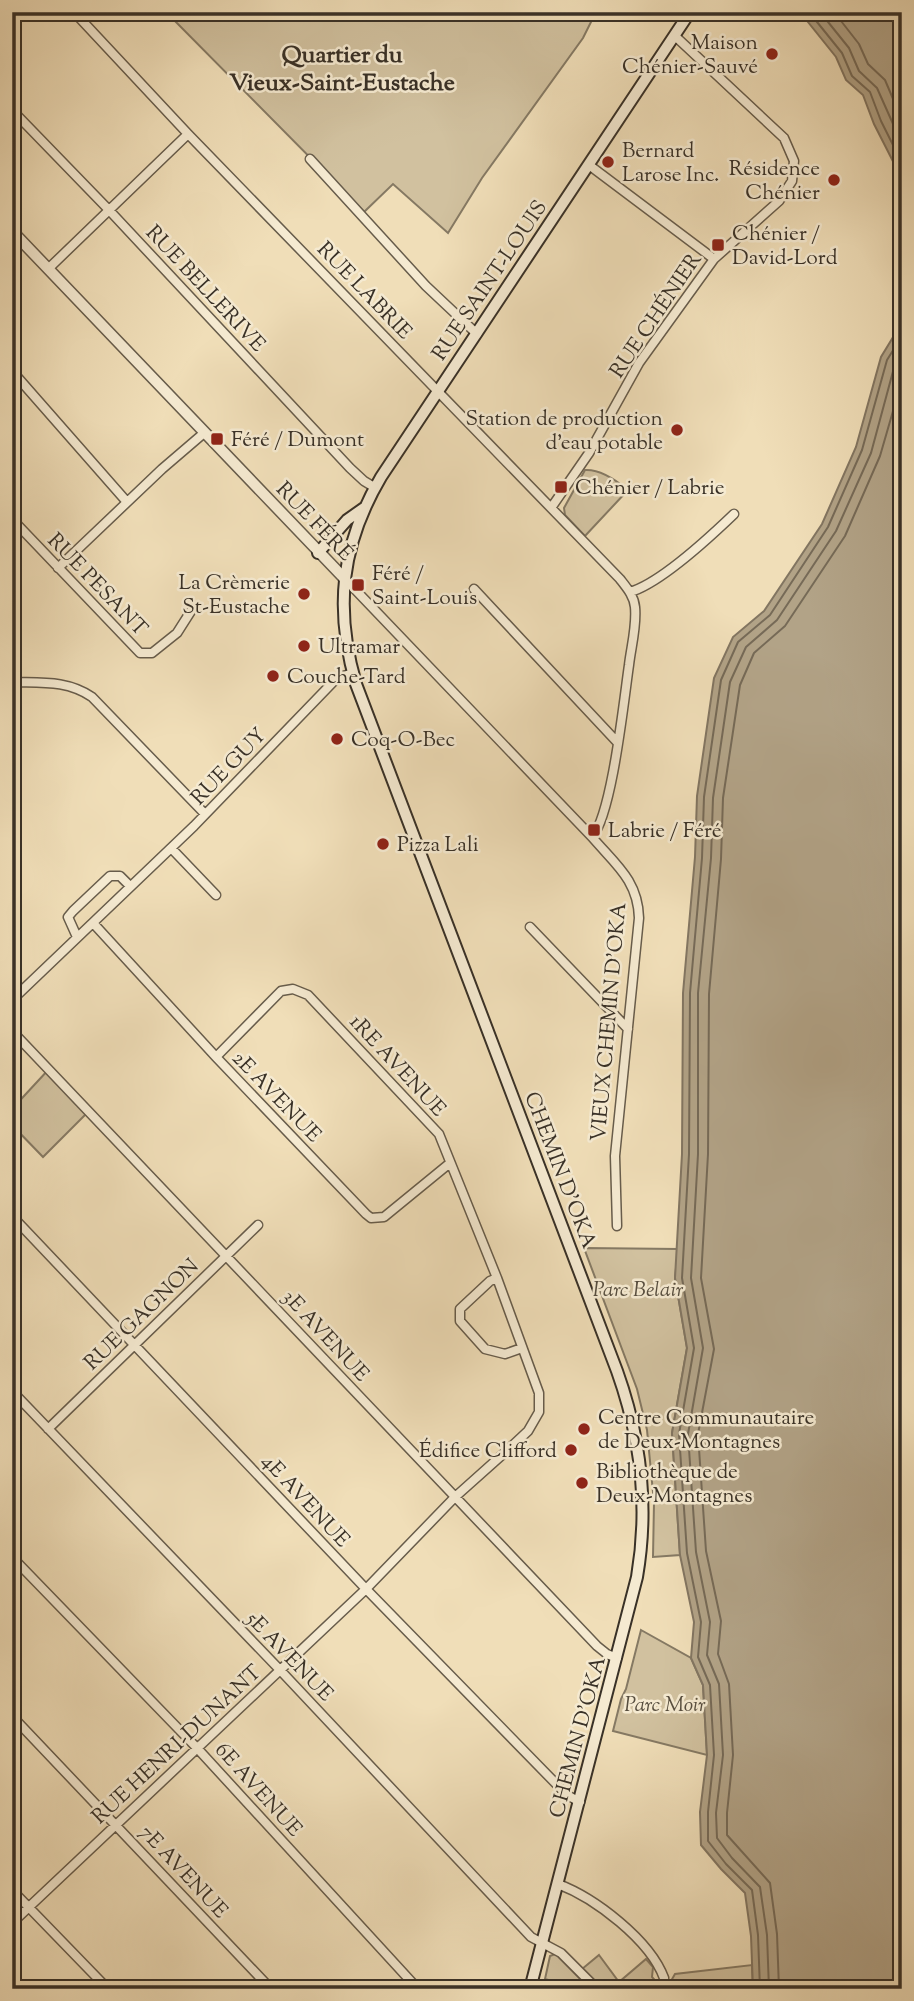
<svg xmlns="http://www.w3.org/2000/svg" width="914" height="2001" font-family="'Sorts Mill Goudy',serif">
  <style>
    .green { fill: #d1c19f; stroke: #857963; stroke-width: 2 }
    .water { fill: #b2a387; stroke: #827561; stroke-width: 2 }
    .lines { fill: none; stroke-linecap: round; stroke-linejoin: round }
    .shore { stroke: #766a57; stroke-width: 2 }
    .minor-casing { stroke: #675c4b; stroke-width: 11 }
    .tertiary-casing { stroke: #675c4b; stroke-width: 13 }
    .secondary-casing { stroke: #393127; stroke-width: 14 }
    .minor { stroke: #f5ead1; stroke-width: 8 }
    .tertiary { stroke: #f5ead1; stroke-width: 10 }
    .secondary { stroke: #f5ead1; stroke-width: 10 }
    .poi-dot { fill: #8f2418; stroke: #f5ead1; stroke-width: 2.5 }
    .labels { text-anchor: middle; stroke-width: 5; stroke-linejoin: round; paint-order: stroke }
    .poi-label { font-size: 21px; fill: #393127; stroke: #f5ead1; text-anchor: start }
    .street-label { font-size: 21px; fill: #393127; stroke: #f5ead1 }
    .park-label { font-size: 21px; font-style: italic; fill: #574e3f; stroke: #f5ead1 }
    .quarter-label { font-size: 24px; font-weight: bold; fill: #393127; stroke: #f5ead1 }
  </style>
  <rect width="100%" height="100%" fill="#f0deb8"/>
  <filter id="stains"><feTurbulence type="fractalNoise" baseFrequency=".00286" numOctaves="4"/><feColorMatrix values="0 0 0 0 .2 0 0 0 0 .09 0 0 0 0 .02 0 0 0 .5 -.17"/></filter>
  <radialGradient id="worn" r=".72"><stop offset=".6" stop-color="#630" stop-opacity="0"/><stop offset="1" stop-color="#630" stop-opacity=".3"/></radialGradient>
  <!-- green -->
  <path class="green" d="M166,12h430l-13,26 -101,140 -34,55 -55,-49 -29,28z
    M585,470c15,-1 31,10 43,20l-43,46 -20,-21 -1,-7z
    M49,1069l40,42 -46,46 -31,-32v-16z
    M584,1248l94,1 -3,29 12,70 -15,85 8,122 -27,2 1,-54 -7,-73 -10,-41z
    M641,1630l50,28 12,27 4,70 -94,-24 8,-32 5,-10z
    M555,1954l2,1 33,34h-13l-32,-10 5,-23z
    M599,1955l20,27 27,-23 7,8 -1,10 7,8 12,-4 4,-7 77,-9 1,24h-153l-18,-20z"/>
  <!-- water -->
  <path class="water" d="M800,12h102v167l-28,-55 -11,-29 -17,-15 -10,-23z
    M902,317v1672h-149l-2,-53 -6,-43 -24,-24 -20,-24 -1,-33 7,-57 -4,-70 -12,-27 3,-36 -14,-67 -8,-122 15,-85 -12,-70 7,-124 1,-161 12,-136 2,-61 17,-118 19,-41 31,-26 58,-87 34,-77 25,-90 17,-28z"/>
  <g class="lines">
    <!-- shore -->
    <path class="shore" d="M809,12l33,41 10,23 18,16 11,29 21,42
      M820,12l29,36 10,23 18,17 25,56
      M834,12l25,32 9,20 17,16 17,40
      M760,1989l-2,-54 -6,-45 -26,-26 -18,-23v-29l6,-57 -4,-70 -12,-28 3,-35 -14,-69 -8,-119 15,-86 -12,-70 7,-124 1,-161 12,-135 2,-61 17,-117 17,-38 32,-27 58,-88 34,-77 25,-90 15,-24
      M769,1989l-2,-54 -7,-48 -28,-29 -15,-20 -1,-25 7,-58 -4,-71 -12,-29 3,-33 -14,-70 -8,-118 15,-86 -12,-70 7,-124v-161l13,-135 2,-60 17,-116 16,-35 31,-27 59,-89 35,-78 24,-89 7,-11
      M779,1989l-2,-55 -7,-51 -43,-48v-22l6,-58 -4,-71 -11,-30 3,-33 -15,-70 -8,-117 16,-85 -13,-71 7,-124 1,-160 12,-135 2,-61 17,-113 14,-32 31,-27 60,-90 35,-80 22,-76"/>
    <defs>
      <path id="minor" d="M74,12l114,122 432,445c7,9 14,17 15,28 2,19 -4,40 -6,58 -5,34 -17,150 -37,172
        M12,110l96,99 242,259 14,13 10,6
        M310,159l116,127 51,48
        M589,165l125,94
        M48,269l140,-135
        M12,371l115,131
        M551,508l38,-55 50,-90 75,-104 65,-58 13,-20 2,-20 -10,-23 -109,-102
        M12,519l128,134h12l25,-20 14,-22
        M58,568l104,-99 42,-36
        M345,579l247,258c23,27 46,43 47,81l-24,238 2,70
        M474,589l144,154
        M630,592c31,-9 80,-55 104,-78
        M12,682c29,1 55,-2 80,15l113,117
        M171,848l45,47
        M93,923l123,134 150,157 5,4 13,-1 66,-54
        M530,927l98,102
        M77,937l-9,-20 5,-6 37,-35h10l10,10
        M12,1000l182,-174 143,-148 16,-5
        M12,1031l585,615 10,8 10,4
        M12,1216l354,373 201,206 13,7
        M497,1278l-7,3 -30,28v12l25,28 20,5 17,-6
        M12,1391l268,279 251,267 30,16 36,36
        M48,1429l210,-204
        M12,1557l185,191 221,241
        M12,1716l259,273
        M558,1884c37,14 92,56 106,94
        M12,1890l96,99
        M12,1923l354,-334 89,-92 57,-51 16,-15 11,-19v-19l-42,-115 -58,-144 -131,-139 -15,-6 -12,2 -65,66"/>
      <path id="tertiary" d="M12,231l333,348"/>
      <path id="secondary" d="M318,553l29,-33 17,-12
        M530,1989l107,-412c12,-70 4,-139 -20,-206l-261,-687c-22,-76 -15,-139 25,-207l309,-465"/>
    </defs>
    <!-- minor casing -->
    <use href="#minor" class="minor-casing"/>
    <!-- tertiary casing -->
    <use href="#tertiary" class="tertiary-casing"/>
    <!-- secondary casing -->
    <use href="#secondary" class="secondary-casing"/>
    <!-- minor -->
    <use href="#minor" class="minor"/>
    <!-- tertiary -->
    <use href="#tertiary" class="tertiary"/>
    <!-- secondary -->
    <use href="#secondary" class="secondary"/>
  </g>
  <!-- markers -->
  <g class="poi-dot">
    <circle cx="772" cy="54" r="7"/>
    <circle cx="608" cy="162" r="7"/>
    <circle cx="834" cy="180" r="7"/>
    <rect x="711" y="238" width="14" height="14" rx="3.5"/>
    <circle cx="677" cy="430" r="7"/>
    <rect x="210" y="432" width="14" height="14" rx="3.5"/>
    <rect x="554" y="480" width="14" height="14" rx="3.5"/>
    <rect x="351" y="578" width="14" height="14" rx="3.5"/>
    <circle cx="304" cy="594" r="7"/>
    <circle cx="304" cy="646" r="7"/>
    <circle cx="273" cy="676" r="7"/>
    <circle cx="337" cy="739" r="7"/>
    <rect x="587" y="823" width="14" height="14" rx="3.5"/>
    <circle cx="383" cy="844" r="7"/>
    <circle cx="584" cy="1429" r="7"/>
    <circle cx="571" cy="1450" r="7"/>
    <circle cx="582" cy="1483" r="7"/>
  </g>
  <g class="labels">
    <!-- poi labels -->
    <g class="poi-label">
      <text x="758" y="49" text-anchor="end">Maison<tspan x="758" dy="24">Chénier-Sauvé</tspan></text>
      <text x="622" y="157">Bernard<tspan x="622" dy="24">Larose Inc.</tspan></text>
      <text x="820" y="175" text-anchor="end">Résidence<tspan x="820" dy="24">Chénier</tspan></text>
      <text x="732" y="240">Chénier /<tspan x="732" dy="24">David-Lord</tspan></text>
      <text x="663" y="425" text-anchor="end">Station de production<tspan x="663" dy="24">d'eau potable</tspan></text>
      <text x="231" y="446">Féré / Dumont</text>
      <text x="575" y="494">Chénier / Labrie</text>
      <text x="372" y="580">Féré /<tspan x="372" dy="24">Saint-Louis</tspan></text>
      <text x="290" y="589" text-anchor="end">La Crèmerie<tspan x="290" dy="24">St-Eustache</tspan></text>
      <text x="318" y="653">Ultramar</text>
      <text x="287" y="683">Couche-Tard</text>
      <text x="351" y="746">Coq-O-Bec</text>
      <text x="608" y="837">Labrie / Féré</text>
      <text x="397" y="851">Pizza Lali</text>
      <text x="598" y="1424">Centre Communautaire<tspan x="598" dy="24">de Deux-Montagnes</tspan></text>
      <text x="557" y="1457" text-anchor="end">Édifice Clifford</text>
      <text x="596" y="1478">Bibliothèque de<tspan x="596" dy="24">Deux-Montagnes</tspan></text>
    </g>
    <!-- street labels -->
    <g class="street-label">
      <text transform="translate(489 280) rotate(-56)" y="7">RUE SAINT-LOUIS</text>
      <text transform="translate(206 288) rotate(47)" y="7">RUE BELLERIVE</text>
      <text transform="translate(365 290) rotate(46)" y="7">RUE LABRIE</text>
      <text transform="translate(655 315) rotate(-56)" y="7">RUE CHÉNIER</text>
      <text transform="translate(315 521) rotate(46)" y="7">RUE FÉRÉ</text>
      <text transform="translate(98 584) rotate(46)" y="7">RUE PESANT</text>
      <text transform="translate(228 766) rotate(-46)" y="7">RUE GUY</text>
      <text transform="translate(608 1022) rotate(-85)" y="7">VIEUX CHEMIN D'OKA</text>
      <text transform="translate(398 1065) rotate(47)" y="7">1RE AVENUE</text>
      <text transform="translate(277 1096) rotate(46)" y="7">2E AVENUE</text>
      <text transform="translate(561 1170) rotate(69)" y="7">CHEMIN D'OKA</text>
      <text transform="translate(141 1314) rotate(-44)" y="7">RUE GAGNON</text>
      <text transform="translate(326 1335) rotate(47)" y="7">3E AVENUE</text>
      <text transform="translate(306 1500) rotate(47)" y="7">4E AVENUE</text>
      <text transform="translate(290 1656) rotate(46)" y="7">5E AVENUE</text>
      <text transform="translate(577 1737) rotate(-75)" y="7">CHEMIN D'OKA</text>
      <text transform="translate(176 1744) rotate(-43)" y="7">RUE HENRI-DUNANT</text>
      <text transform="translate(259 1789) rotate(48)" y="7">6E AVENUE</text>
      <text transform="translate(184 1871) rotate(47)" y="7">7E AVENUE</text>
    </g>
    <!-- park labels -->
    <g class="park-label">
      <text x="638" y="1296">Parc Belair</text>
      <text x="665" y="1711">Parc Moir</text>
    </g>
    <!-- quarter labels -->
    <g class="quarter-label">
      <text x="342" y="62">Quartier du<tspan x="342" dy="28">Vieux-Saint-Eustache</tspan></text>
    </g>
  </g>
  <!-- margin -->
  <rect width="914" height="2001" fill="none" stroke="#f0deb8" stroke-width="42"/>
  <rect x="14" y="14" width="886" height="1973" fill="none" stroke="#393127" stroke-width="3.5"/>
  <rect x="21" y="21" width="872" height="1959" fill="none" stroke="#393127" stroke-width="2"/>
  <rect width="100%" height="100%" filter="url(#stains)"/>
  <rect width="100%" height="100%" fill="url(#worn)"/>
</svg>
